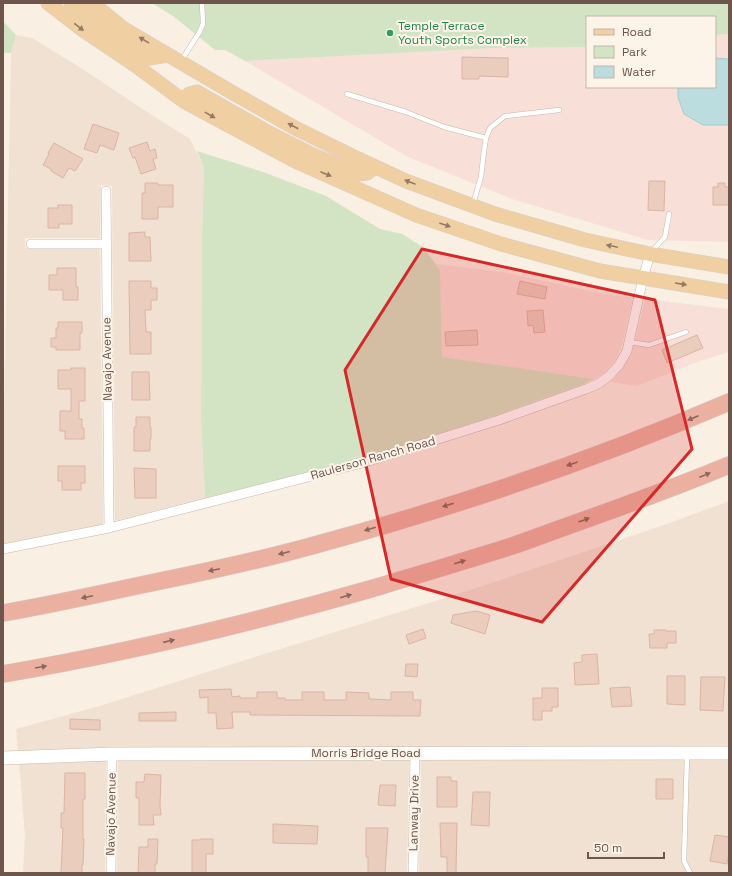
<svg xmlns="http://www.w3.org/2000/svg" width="732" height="876" font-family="'Space Grotesk',sans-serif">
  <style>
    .residential { fill: #f0e1d3 }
    .commercial { fill: #f8e0d8 }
    .green { fill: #d3e4c4 }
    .water { fill: #bbdde0; stroke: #a2ccd0 }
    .building { fill: #ebcdbe; stroke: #dcb4a1 }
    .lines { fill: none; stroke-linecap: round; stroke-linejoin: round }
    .lane-casing { stroke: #c8b7ab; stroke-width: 5.5 }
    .street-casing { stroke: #c8b7ab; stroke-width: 10 }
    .secondary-casing { stroke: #cdb9ac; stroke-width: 14 }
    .primary-casing { stroke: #d6d0cd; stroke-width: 15 }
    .highway-casing { stroke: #d6d0cd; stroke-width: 18 }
    .lane { stroke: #fff; stroke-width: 4.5 }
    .street { stroke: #fff; stroke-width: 9 }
    .secondary { stroke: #fff; stroke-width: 13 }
    .primary { stroke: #f0cfa3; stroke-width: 14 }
    .highway { stroke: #ecb0a1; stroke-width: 17 }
    .oneway { fill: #957a66 }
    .oneway2 { fill: #87685d }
    .marked { fill: #d62828; fill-opacity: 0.2; stroke: #d62828; stroke-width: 3; stroke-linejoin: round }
    .leisure-dot { fill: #2e9e5b; stroke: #fcf4e9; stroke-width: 1.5 }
    .labels { text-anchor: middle; stroke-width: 4; stroke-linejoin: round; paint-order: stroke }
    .leisure-label { font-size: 12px; fill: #27864d; stroke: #fcf4e9; text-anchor: start }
    .street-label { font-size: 12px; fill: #6e564c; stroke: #fcf4e9 }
  </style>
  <rect width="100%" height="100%" fill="#f9efe3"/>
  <!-- residential -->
  <path class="residential" d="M16,35l16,3 49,30 66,44 43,27 14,28 -2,72 -1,179 4,80 -90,23 -3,-335 -11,-1 -1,53h-75v10l75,1 3,275 -100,20v-77l8,-414z
    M729,501v247l-711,4 -2,-23 87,-24 120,-38 257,-80 184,-62z
    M409,758l-2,115h-290l1,-114z
    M421,758h308v115h-310z
    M106,759l-1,114h-82l2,-37 -6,-74z"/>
  <!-- commercial -->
  <path class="commercial" d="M729,34v25l-14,-1v-23z
    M587,42v45h91v10l25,28h26v117l-81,-2 -136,-41 -106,-43 -161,-95z
    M436,264l67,8 97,21 33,5 -12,51 -7,13 -9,10 -11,7 -153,-22 -1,-87z
    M645,299l84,10v43l-29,9 -63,25 -27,-4 4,-3 9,-11 9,-15z"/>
  <!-- green -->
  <path class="green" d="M152,3h577v31l-14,1v-18h-128v30l-96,1 -246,13 -20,-11h-10l-42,-34z
    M3,21l13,14 -5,18h-8z
    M197,151l66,21 63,24 54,33 22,5 22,14 16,22 2,87 152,22 -10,5 -87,31 -136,44 -156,39 -4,-80 1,-179 2,-72z"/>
  <!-- water -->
  <path class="water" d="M715,58l14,1v66h-26l-19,-11 -6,-17v-10h37z"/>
  <!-- building -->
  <path class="building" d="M462,57l46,1v19l-29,-1v3h-17z
    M93,124l26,9 -5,17 -14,-5 -3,8 -13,-4z
    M147,142l3,9 5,-2 2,9 -4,1 3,10 -15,5 -6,-17 -2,1 -4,-10z
    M54,143l29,16 -8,12 -6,-3 -6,10 -12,-7v-2l-8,-4 6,-11 -1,-1z
    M649,181h16l-1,30 -16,-1z
    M145,183h13v2h15v22h-15v12h-16v-26h3z
    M718,183h7v4h4v18h-16v-18h5z
    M58,205h14v19h-13v4h-11v-20h10z
    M145,232v5h5l1,24h-22v-28z
    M57,268h19v19h2v13h-15v-10h-14v-15h8z
    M129,281h22v7h6v12h-6v10h-6l1,22h5v22h-21z
    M520,281l27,6 -2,12 -28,-5z
    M543,310l2,22 -11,1 -1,-8 -5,1 -1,-15z
    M58,322h24v11h-2v17h-24v-3h-5v-9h5v-10h2z
    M477,330l1,15 -32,1 -1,-14z
    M697,335l6,13 -36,15 -5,-13z
    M71,368h14v33h-6v18h3v9h2v11h-19v-8h-5v-20h11v-22h-13v-19h13z
    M132,372h17l1,28h-18z
    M136,417h14v10h1v12h-1v12h-16v-24h2z
    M58,466h27v17h-4v7h-19v-9h-4z
    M134,468l22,1v29h-21z
    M476,611l14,4 -5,19 -34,-11 2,-8z
    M423,629l3,9 -17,6 -3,-9z
    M654,630h12v1h10v12h-9v5h-17l-1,-14h5z
    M597,654l2,30 -24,1 -1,-22 8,-1v-7z
    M406,664h12l-1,13 -12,-1z
    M667,676h18v29l-18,-1z
    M701,677h24l-2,34 -23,-1z
    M630,687l2,19 -20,1 -2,-19z
    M542,688h16v19h-6v4h-10v9h-9v-22h9z
    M231,689l1,8 8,-1v2h17v-6h20v6h8v2h17v-8h22v8h22v-8l23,1v6l22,1v-8h22v8h8l-1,16 -170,-1v-3h-18l1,16 -16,1 -1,-16h-8v-16l-8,1 -1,-8z
    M176,712v9h-37v-8z
    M70,719l30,1v10l-30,-1z
    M65,773h20v26h-2v40h1l-1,26h-1v8h-21l2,-45h-2v-15h3z
    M145,774l16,1 -1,31 1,9h-8l1,10h-15v-27h-3v-16h8z
    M437,777h14v4h6v26h-20z
    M656,779h17v20h-17z
    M380,785h16l-1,21 -17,-1z
    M473,792h17l-1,34 -18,-1z
    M440,823h17l-1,50h-9v-16h-6z
    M273,824l45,2 -1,18 -44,-1z
    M366,828h22l-3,45h-17v-16h-2z
    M715,835l14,2v15l-2,12 -17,-3z
    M148,839h10l-1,25h-2v9h-17l1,-26h9z
    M200,839h13v15h-7v19h-14v-33h8z"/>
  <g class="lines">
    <defs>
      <path id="lane" d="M181,61l18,-28 4,-9 -1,-21
        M347,94l59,18 38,15 42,11
        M473,204l8,-27 3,-26 2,-13 4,-10 15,-12 54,-6
        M652,251l13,-14 4,-23
        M629,342l20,3 37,-13
        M687,755l-3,106 6,12"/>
      <path id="street" d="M106,191l3,337
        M31,244h75
        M3,549l106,-21 253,-65 137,-43 87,-31 12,-5 11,-8 10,-11 8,-14 16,-73 7,-24
        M111,873l1,-119
        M413,873l2,-120"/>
      <path id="secondary" d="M3,758l109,-4 617,-1"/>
      <path id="primary" d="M48,3l35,27 52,35 50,37 110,59 121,54 85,29 99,27 129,21
        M71,3l73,54 5,1 19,-3
        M92,3l32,26 109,64 62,35 57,28 54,25 89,33 90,26 65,14 79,13
        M185,102l4,-8 8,-2 74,42 42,21 45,19 9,-1 8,-6"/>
      <path id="highway" d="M3,613c46,-8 92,-18 138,-28 59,-12 117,-24 174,-40 140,-38 281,-86 414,-143
        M3,674c128,-22 253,-52 378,-88 43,-13 87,-26 131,-40 26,-9 52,-19 78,-28 47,-17 93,-34 139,-53"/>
    </defs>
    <!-- lane casing -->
    <use href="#lane" class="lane-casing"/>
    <!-- street casing -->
    <use href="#street" class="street-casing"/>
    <!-- secondary casing -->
    <use href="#secondary" class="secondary-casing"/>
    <!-- primary casing -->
    <use href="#primary" class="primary-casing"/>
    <!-- highway casing -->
    <use href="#highway" class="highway-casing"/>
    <!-- lane -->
    <use href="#lane" class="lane"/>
    <!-- street -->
    <use href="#street" class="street"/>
    <!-- secondary -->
    <use href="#secondary" class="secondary"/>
    <!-- primary -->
    <use href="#primary" class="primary"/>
    <!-- highway -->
    <use href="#highway" class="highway"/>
  </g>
  <!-- one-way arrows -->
  <defs><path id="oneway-solid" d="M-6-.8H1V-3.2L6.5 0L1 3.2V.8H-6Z"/></defs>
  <g class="oneway">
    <use href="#oneway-solid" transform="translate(79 27) rotate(38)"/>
    <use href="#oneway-solid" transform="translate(144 40) rotate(-149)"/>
    <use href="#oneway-solid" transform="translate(210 115) rotate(29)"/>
    <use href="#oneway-solid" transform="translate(293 126) rotate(-152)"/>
    <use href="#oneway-solid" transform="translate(326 174) rotate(23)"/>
    <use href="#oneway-solid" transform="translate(410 182) rotate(-159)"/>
    <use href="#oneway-solid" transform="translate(445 225) rotate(19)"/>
    <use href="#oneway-solid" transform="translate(612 246) rotate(-168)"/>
    <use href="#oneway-solid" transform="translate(681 284) rotate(9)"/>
  </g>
  <g class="oneway2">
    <use href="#oneway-solid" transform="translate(693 418) rotate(157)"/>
    <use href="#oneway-solid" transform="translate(572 464) rotate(161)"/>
    <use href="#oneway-solid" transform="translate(705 475) rotate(-22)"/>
    <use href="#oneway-solid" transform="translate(448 505) rotate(162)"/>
    <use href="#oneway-solid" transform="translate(584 520) rotate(-20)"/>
    <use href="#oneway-solid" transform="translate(370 529) rotate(164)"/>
    <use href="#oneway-solid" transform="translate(284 553) rotate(166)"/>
    <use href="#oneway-solid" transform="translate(460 562) rotate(-17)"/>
    <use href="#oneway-solid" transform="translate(214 570) rotate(168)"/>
    <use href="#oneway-solid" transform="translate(346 596) rotate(-16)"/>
    <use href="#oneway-solid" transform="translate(87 597) rotate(168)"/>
    <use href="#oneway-solid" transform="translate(169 641) rotate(-13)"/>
    <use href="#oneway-solid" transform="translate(41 667) rotate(-10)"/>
  </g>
  <!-- marked area -->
  <path class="marked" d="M422,249l233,51 37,149 -150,173 -151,-43 -46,-209z"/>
  <!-- markers -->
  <circle class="leisure-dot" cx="390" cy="33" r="4"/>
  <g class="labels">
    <!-- leisure labels -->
    <g class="leisure-label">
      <text x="398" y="30">Temple Terrace<tspan x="398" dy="14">Youth Sports Complex</tspan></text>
    </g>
    <!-- street labels -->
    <g class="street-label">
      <text transform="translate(107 359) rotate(-91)" y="4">Navajo Avenue</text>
      <text transform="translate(373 458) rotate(-16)" y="4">Raulerson Ranch Road</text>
      <text x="366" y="757">Morris Bridge Road</text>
      <text transform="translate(414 813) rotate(-89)" y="4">Lanway Drive</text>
      <text transform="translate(111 814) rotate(-89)" y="4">Navajo Avenue</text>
    </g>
  </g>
  <!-- border -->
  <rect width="732" height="876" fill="none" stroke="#6e564c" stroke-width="8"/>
  <!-- legend -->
  <rect x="586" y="16" width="130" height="72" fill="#fcf4e9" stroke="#c3b5aa"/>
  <rect x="594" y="29" width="20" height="6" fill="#f0cfa3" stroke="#c3b5aa"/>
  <text x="622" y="36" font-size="12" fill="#6e564c">Road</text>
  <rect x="594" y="46" width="20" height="12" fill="#d3e4c4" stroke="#c3b5aa"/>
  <text x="622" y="56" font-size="12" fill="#6e564c">Park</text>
  <rect x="594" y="66" width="20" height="12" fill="#bbdde0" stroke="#c3b5aa"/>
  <text x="622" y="76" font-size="12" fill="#6e564c">Water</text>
  <!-- scale -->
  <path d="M588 852v6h76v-6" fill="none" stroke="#6e564c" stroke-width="2"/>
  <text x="594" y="852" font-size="12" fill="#6e564c" stroke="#fcf4e9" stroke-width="3" paint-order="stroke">50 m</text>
</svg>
